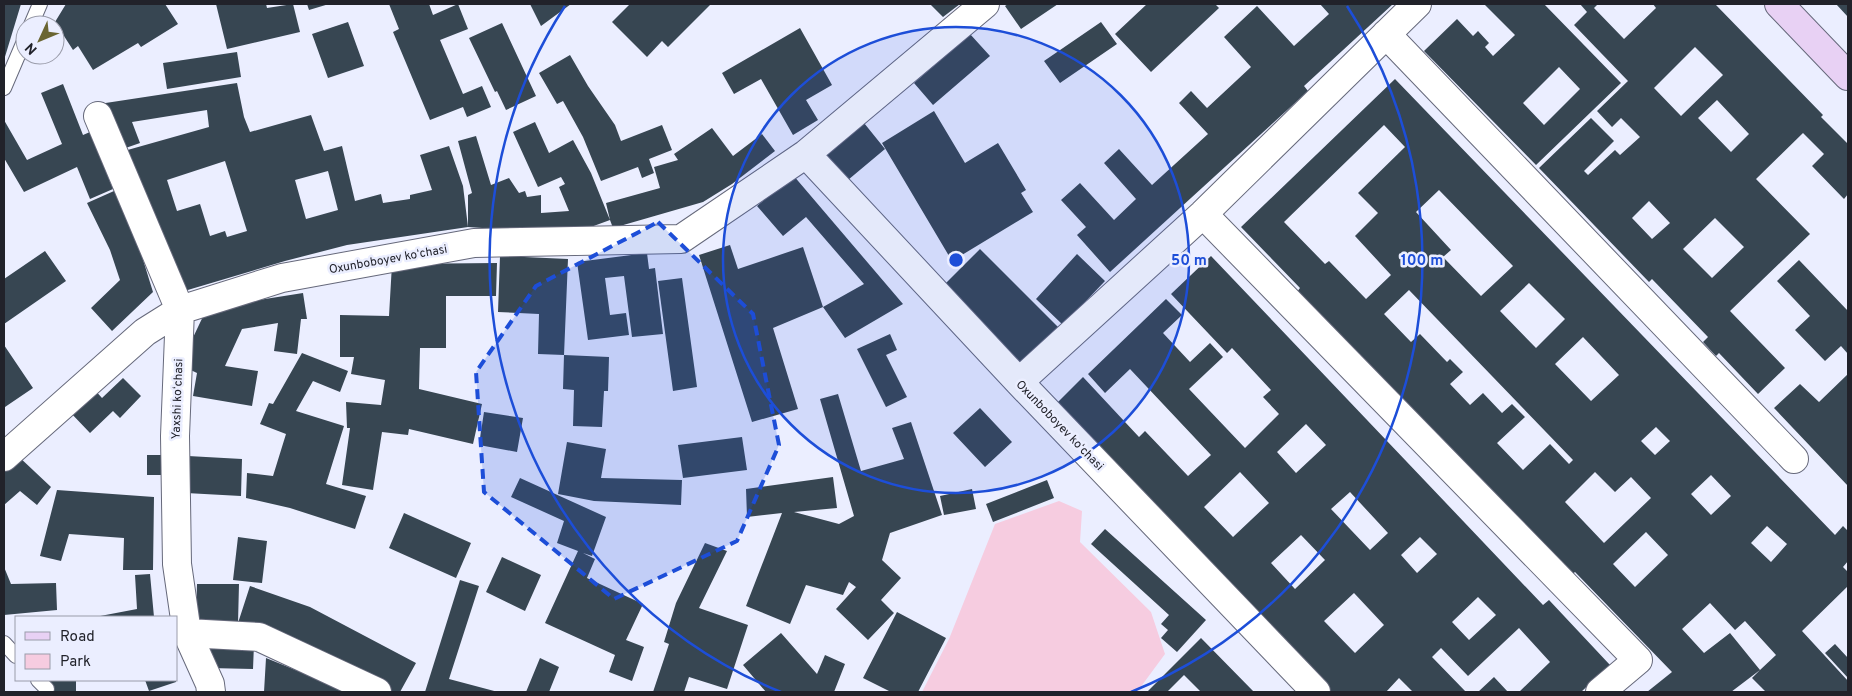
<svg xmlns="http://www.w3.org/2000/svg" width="1852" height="696" font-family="Overpass,sans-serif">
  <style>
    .green { fill: #f6cce0 }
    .building { fill: #374652; fill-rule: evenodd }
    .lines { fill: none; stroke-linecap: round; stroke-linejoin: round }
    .lane-casing { stroke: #66697b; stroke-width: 16 }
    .street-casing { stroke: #66697b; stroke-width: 30 }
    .secondary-casing { stroke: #66697b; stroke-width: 30 }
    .lane { stroke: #fff; stroke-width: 14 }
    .street { stroke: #fff; stroke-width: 28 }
    .secondary { stroke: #e8d1f4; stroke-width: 28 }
    .marked { fill: #1d4ed8; fill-opacity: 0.2; stroke: #1d4ed8; stroke-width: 4; stroke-dasharray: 10 6; stroke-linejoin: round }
    .ring { fill: none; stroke: #1d4ed8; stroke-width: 2.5 }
    .labels { text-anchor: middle; stroke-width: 5; stroke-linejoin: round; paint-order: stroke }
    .street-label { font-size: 12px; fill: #21222a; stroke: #ebeeff }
    .centre { fill: #1d4ed8; stroke: #ebeeff; stroke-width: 2.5 }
    .ring-label { font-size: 15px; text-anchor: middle; font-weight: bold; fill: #1d4ed8; stroke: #ebeeff; stroke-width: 5; stroke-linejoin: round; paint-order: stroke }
  </style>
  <rect width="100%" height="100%" fill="#ebeeff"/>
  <!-- green -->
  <path class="green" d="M1059,501l23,10 -2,31 71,70 14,42 -28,38h-215l27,-53 46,-115z"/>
  <!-- building -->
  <path class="building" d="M4,4h17l-17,56z
    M66,4h99l13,20 -37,23 -3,-4 -45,27 -15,-24 -5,4 -18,-28z
    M216,4h50l1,4 26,-4 7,28 -73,17z
    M307,4h22l-20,6z
    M389,4h40l4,11 25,-11 10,25 -28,11 23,54 19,-8 9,21 -24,10 -4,-10 -33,13 -37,-88 6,-3z
    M530,4h41l-30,22z
    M630,4h81l-43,43 -6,-6 -15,16 -35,-35z
    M930,4h30l-17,13z
    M1008,4h50l-37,25 -16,-23z
    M1147,4h68l4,4 -68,64 -36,-38z
    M1320,4h73l-89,82 4,5 -198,181 -33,-37 9,-8 -25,-27 19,-17 34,37 22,-21 -32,-36 15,-14 33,36 56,-51 -29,-31 12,-12 16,17 44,-41 -27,-30 33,-31 37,40 35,-32z
    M1484,4h60l77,79 -85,82 -112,-114 33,-32 16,17 5,-5 11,12 -4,4 8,9 22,-21zM1559,67l21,22 -36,36 -21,-22z
    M1580,4h18l-4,4 30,31 32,-31 -3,-4h64l-1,1 107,110 -2,2 27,27v50l-4,5 -32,-33 12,-12 -21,-21 -47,46 54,55 -80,77 55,57 -27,26 -39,-41 -3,3 -13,-14 5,-5 -56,-58 -3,3 -110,-114 52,-50 23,23 -30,30 4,4 27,-25 5,5 20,-18 -19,-19 -9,9 -15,-16 31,-30 -54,-56 13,-13zM1695,47l28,28 -42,41 -27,-28zM1717,100l32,34 -18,18 -33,-34zM1649,201l21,22 -18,16 -20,-21zM1715,218l29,29 -32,31 -29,-29z
    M1836,4h12v13z
    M348,22l16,44 -36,12 -16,-44z
    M1101,22l16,22 -57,39 -16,-22z
    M502,23l34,73 -30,14 -9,-19 -2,1 -26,-54z
    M800,28l32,57 -26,15 12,20 -25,15 -32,-56 -27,15 -12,-21z
    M970,34l20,22 -57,49 -19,-22z
    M237,52l4,25 -74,12 -4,-26z
    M570,55l18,31 27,39 6,16 41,-16 10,25 -23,9 5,14 -12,5 -4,-11 -37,14 -18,-44 -20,-36 -6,3 -18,-31z
    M1395,79l440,456 8,-9 5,5v30l-5,6 5,5v14l-46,45 46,50v11h-82l-14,-14 8,-8 -29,22h-84l25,-20 -97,-100 -5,4 -273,-284 3,-4 -59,-61zM1384,125l21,22 -47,46 20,20 -23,23 36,39 -25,24 -37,-38 -4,3 -41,-42zM1439,190l74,76 -32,30 -38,-39 8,-7 -35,-38zM1529,283l36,36 -29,29 -36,-37zM1409,290l164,170 -4,4 -19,-20 -27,26 -26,-27 28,-26 -13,-13 -10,9 -19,-20 -13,12 -20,-21 13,-12 -13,-13 -3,3 -27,-28 -9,8 -27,-28zM1583,337l36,38 -28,26 -36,-37zM1656,427l14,14 -15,14 -14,-14zM1595,472l20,20 16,-15 20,21 -47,45 -39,-41zM1711,475l20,21 -20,19 -20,-21zM1767,526l20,18 -16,18 -20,-19zM1646,532l22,23 -33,32 -22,-23zM1710,603l25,27 10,-9 31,34 -16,15 -30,-37 -26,20 -22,-24z
    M237,83l7,34 6,15 61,-17 13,36 18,-5 13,55 26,-7 2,9 27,-4v-4l22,-5 -12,-35 29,-9 14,40 5,41 -121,18 -62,16 -104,31 -57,-141 85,-24 -2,-17 -75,12 8,21 -23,8 -18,-47zM225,161l22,70 -20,6 -2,-6 -15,5 -10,-32 -23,7 -10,-31zM328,171l10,39 -32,9 -11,-39z
    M63,84l20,51 7,-3 23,57 -23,10 -13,-32 -53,25 -20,-34v-38l23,40 35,-16 -21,-51z
    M934,111l31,52 33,-20 28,47 -5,3 12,19 -81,49 -70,-118z
    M860,118l25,31 -43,36 -25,-31z
    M535,122l14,31 24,-13 18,33 19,47 -4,-17 54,-15 -6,-21 24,-7 -4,-6 38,-26 21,28 29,-22 13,17 -43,33 -29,18 -90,26 -3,-8 -30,11 -41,1 -71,-5v-32l4,-2 -14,-52 18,-5 15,49 18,-7 10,15 6,-2 2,6 14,-2v18l28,-2 -10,-24 6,-3 -4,-7 -23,10 -25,-55z
    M793,175l110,129 -58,34 -22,-31 41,-23 -58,-67 -23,19 -26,-30z
    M114,191l22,46 17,55 -41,39 -21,-23 29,-28 -10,-30 -23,-47z
    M730,245l8,24 65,-22 20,60 -50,21 25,81 -46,13 -53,-167z
    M980,249l78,78 -40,41 -78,-79z
    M45,251l21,30 -62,43v-45z
    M647,253l2,16 6,-1 8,66 -31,3 -8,-61 -19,2 5,37 16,-2 3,22 -41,5 -11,-78z
    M1077,254l28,27 -42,44 -27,-26z
    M500,256l68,3 -4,96 45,2 -1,34h-4l-2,36 -29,-1 1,-36 -11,-1 1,-34 -26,-1 1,-40 -41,-2z
    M1211,256l332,349 6,-5 61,65 -29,27h-62l31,-30 -31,-34 -51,48 -27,-28 -9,9 34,35h-53l-14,-14 -13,14h-58l-273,-287 28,-28 56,60 6,-6 43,45 23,-21 -81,-86 -25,24 -17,-19 78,-75 16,16 -19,18 27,29 20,-19 13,14 -34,32 56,59 34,-34 -16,-17 8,-7 -39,-42 -5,5 -56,-59zM1306,424l20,21 -30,28 -19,-21zM1240,472l29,31 -36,34 -29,-30zM1350,492l38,41 -18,17 -39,-41zM1301,535l24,25 -30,29 -24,-26zM1420,537l17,17 -20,19 -16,-18zM1354,593l30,32 -29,28 -31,-32zM1478,597l18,18 -27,25 -17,-18z
    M1799,260l49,51v43l-7,-8 -16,15 -30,-31 15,-14 -33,-35z
    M497,263l-1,33h-50v52h-26l-1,41 63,15 -9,40 -64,-15 -1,6 -26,-3 -9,58 -31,-5 8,-57h-3l-1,-26 35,3 4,-25 -34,-6 3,-17h-14v-42l49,1 3,-52z
    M682,278l15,109 -24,4 -15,-110z
    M303,293l4,26h-6l-4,35 -23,-3 4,-28 -36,6 -17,37 33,5 -6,35 -59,-10 4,-23 -17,-8 27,-57z
    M890,334l7,16 -11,5 21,42 -21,10 -29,-58z
    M4,345l29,43 -28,19 -1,-2z
    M302,353l46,18 -8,21 -27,-11 -17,30 48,15 -18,58 40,12 -11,33 -65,-21 -44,-10 1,-25 26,3 13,-42 -26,-10 9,-21 4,1z
    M1848,374v112l-74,-78 26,-24 19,18z
    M123,378l18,18 -21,22 -7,-7 -23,22 -21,-22 24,-23 9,10z
    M838,394l23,77 43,-12 -12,-31 19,-6 31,93 -52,18 -8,27 19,18 -20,22 13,13 -26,27 -32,-31 20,-22 -7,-5 -6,13 -37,-10 -16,39 -44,-18 36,-93 -35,4 -1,-28 87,-12 4,31 -43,4 45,12 15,-8 -34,-117z
    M980,408l32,34 -27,25 -32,-34z
    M484,412l39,6 -6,34 -38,-7z
    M742,437l5,33 -64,8 -5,-33z
    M567,442l39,7 -5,29 81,2 -1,25 -87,-4 -36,-7z
    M17,455l34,32 -14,18 -17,-14 -16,14v-39z
    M147,455h15v20h-15z
    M188,456l54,3 -1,37 -55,-3z
    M520,478l86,39 -14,39 -9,-3 12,6 -8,19 56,26 -17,36 18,7 -12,34 -23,-9 6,-17 -70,-32 33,-72 -21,-8 7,-22 -53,-24z
    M1047,480l7,18 -61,24 -7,-18z
    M972,489l4,20 -32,6 -4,-19z
    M57,490l97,7 -1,73h-30l1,-32 -55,-4 -8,27 -21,-5z
    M404,513l67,30 -15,35 -67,-30z
    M1105,529l101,91 -29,32 -16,-14 7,-8 -7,-6 8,-9 -78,-71z
    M238,537l29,4 -5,42 -29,-3z
    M705,543l22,8 -28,57 49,17 -21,64 -38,-12 -5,15h-31l16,-48 -5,-2 12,-39z
    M502,557l39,18 -16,36 -39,-19z
    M4,567l7,17 45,-1 1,27 -53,5z
    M150,574l4,43h-59l42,-8 -2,-34z
    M460,580l19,6 -30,93 49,13h-73z
    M197,584h42l-1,39 12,-37 60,21 106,56 -16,29h-10l-194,-70z
    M897,612l49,26 -28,54h-27l-28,-14z
    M781,633l36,41 8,-19 20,9 -11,28h-68l-23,-27z
    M1201,638l53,54h-53l-17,-17 -17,17h-20z
    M210,643l44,1 -1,25 -44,-1z
    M1835,644l13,14v20l-23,-25z
    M266,658l74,30 10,4h-86z
    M540,658l19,9 -10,25h-23z
    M1494,677l14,15h-30z
    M50,680h26v12h-27z
    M145,680h31v2l-27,9z"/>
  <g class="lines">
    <defs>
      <path id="lane" d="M31,25l9,-21
        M4,88l21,-49
        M4,643l12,13
        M38,680l9,9"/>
      <path id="street" d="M1386,34l408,425
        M98,116l82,194 -5,126 2,128 10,69 23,51 1,8
        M806,154l213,228 297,310
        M1203,214l435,446 -38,32
        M1019,382l184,-168 214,-210
        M4,457l141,-125 35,-22 102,-32 192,-35 207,-4 125,-85 179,-150
        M187,633l72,4 118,55"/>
      <path id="secondary" d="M1779,4l69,72"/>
    </defs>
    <!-- lane casing -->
    <use href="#lane" class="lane-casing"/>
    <!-- street casing -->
    <use href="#street" class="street-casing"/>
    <!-- secondary casing -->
    <use href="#secondary" class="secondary-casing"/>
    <!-- lane -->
    <use href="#lane" class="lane"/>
    <!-- street -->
    <use href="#street" class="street"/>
    <!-- secondary -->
    <use href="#secondary" class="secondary"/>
  </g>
  <!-- marked area -->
  <path class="marked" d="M658,222l95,92 26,131 -42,96 -123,58 -130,-107 -8,-120 60,-86z"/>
  <!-- distance rings -->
  <circle cx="956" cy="260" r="233" fill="#1d4ed8" fill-opacity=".12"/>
  <g class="ring">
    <circle cx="956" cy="260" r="233"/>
    <path d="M781 692A466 466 0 0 1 565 6M1347 6A466 466 0 0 1 1131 692"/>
  </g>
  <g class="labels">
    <!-- street labels -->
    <g class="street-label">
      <text transform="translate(388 259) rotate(-10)" y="4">Oxunboboyev koʻchasi</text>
      <text transform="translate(177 399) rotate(-88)" y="4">Yaxshi koʻchasi</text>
      <text transform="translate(1060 425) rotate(46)" y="4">Oxunboboyev koʻchasi</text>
    </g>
  </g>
  <circle cx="956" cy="260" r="8" class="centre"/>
  <g class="ring-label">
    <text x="1189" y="265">50 m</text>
    <text x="1422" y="265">100 m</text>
  </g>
  <!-- border -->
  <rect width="1852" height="696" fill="none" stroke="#21222a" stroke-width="10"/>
  <!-- legend -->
  <rect x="15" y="616" width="162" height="65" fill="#ebeeff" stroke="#9a9caa"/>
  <rect x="25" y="632" width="25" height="8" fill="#e8d1f4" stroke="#9a9caa"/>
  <text x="60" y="641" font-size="15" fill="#21222a">Road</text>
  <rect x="25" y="654" width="25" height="15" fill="#f6cce0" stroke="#9a9caa"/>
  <text x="60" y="666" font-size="15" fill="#21222a">Park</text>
  <!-- north arrow -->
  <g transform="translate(40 40) rotate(226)"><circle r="24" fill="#ebeeff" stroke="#9a9caa"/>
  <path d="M0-4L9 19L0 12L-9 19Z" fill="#6a6532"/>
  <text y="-8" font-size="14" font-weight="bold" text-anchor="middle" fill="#21222a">N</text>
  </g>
</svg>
